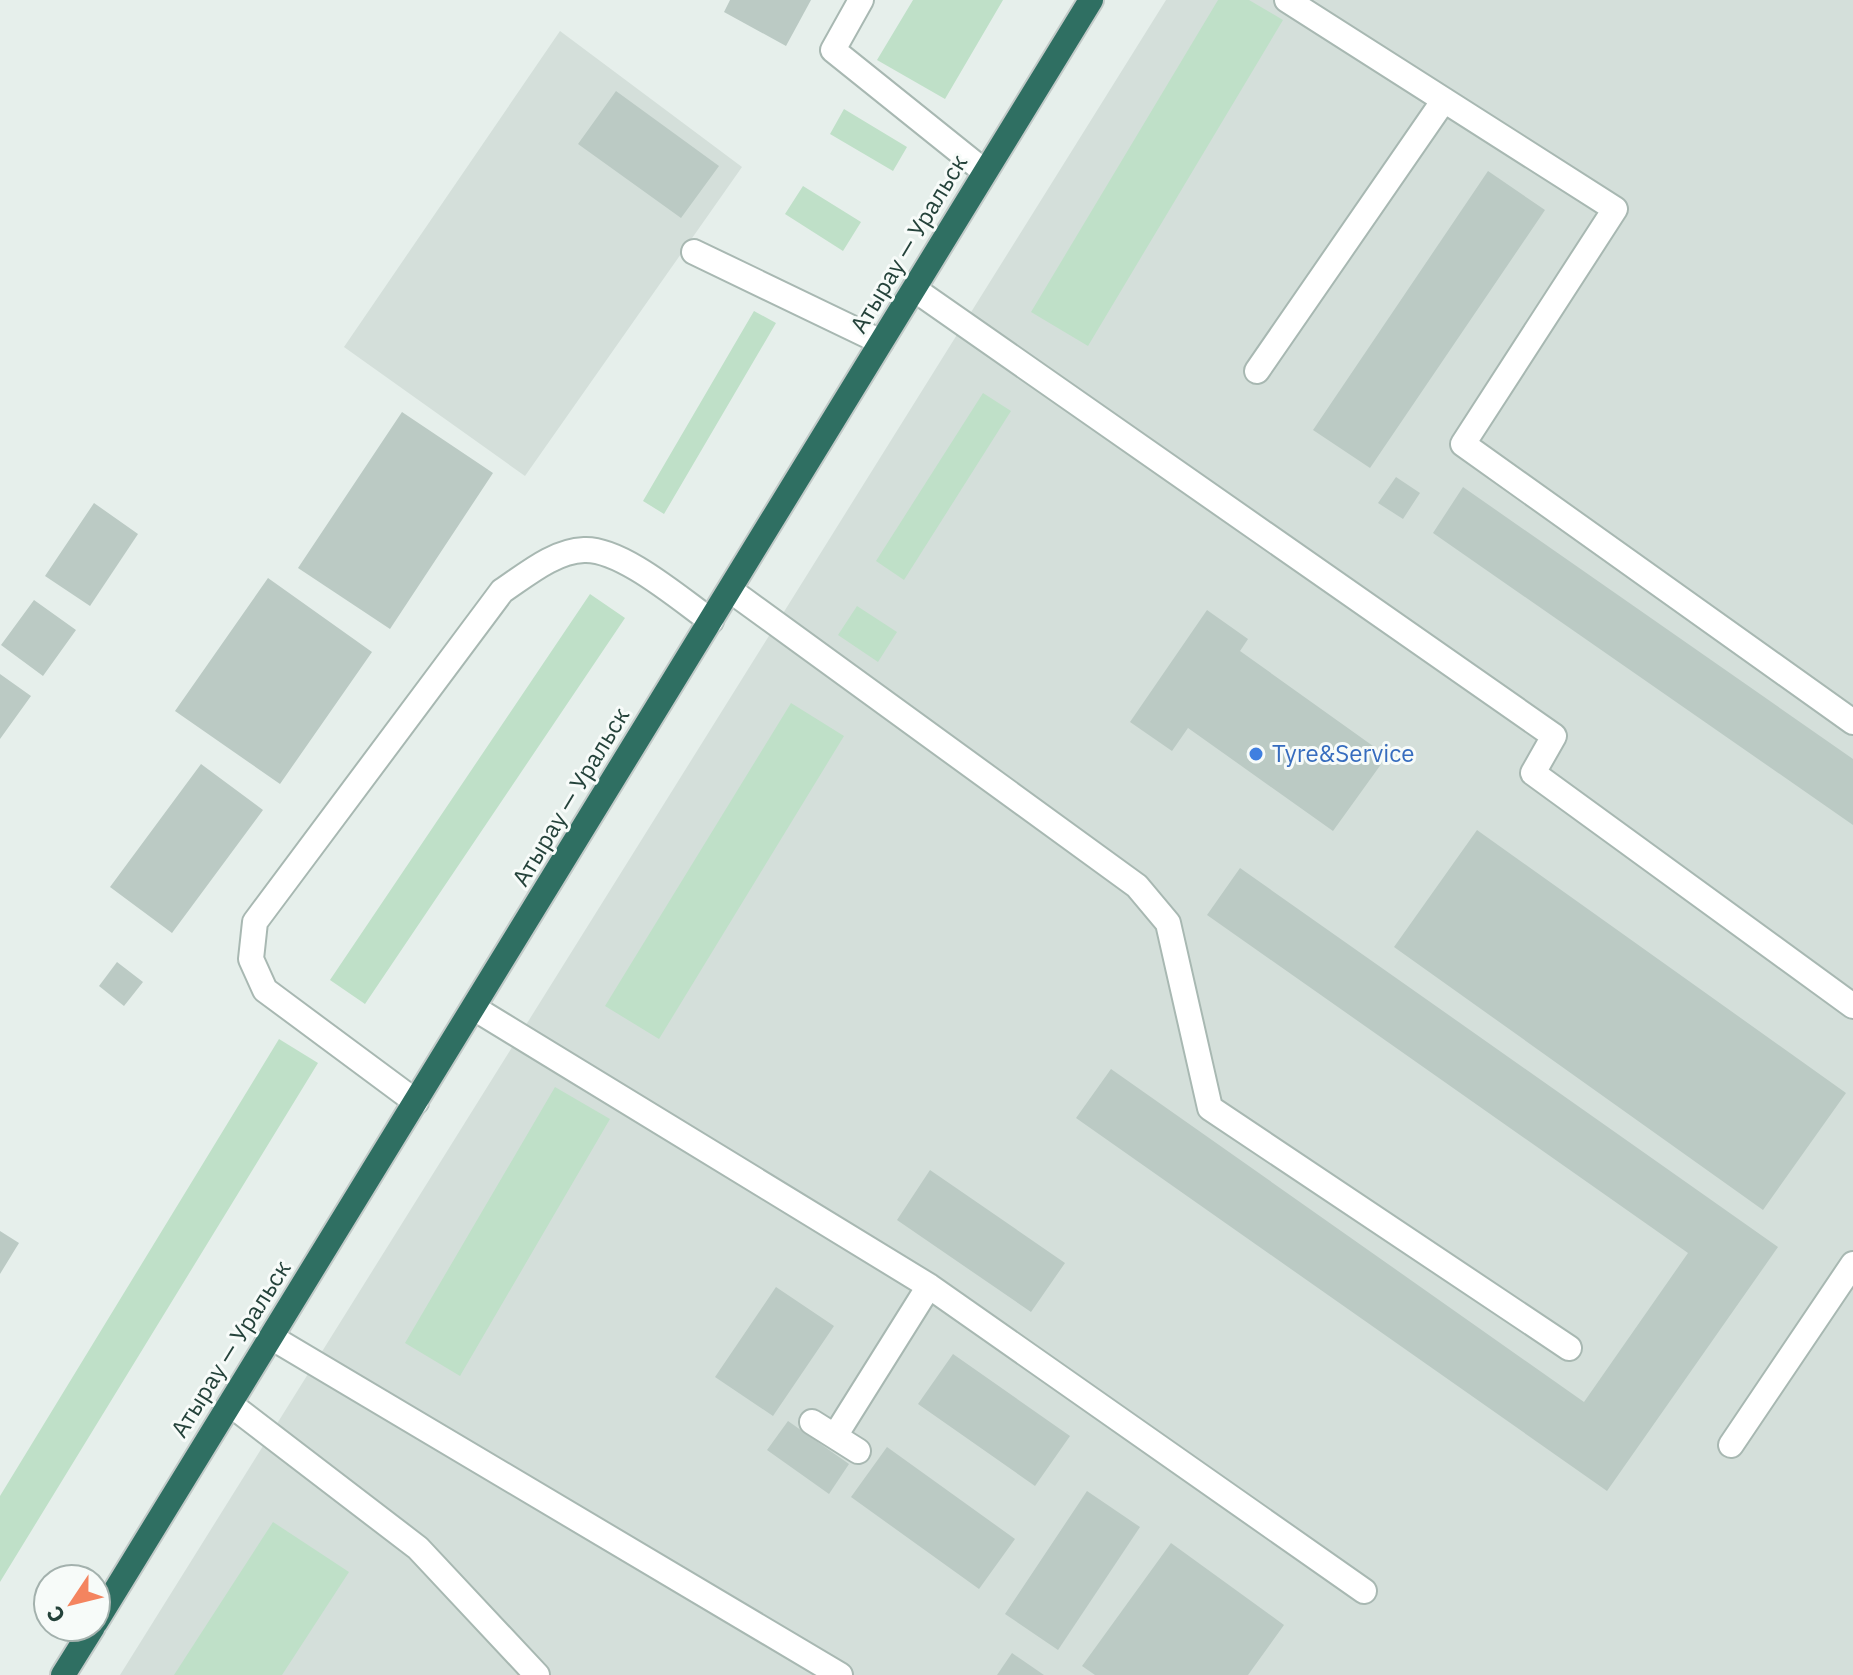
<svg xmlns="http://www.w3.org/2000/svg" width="1853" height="1675" font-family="'IBM Plex Sans',sans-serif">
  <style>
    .built { fill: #d4dfda }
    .green { fill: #bfe0c8 }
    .building { fill: #bbcac4 }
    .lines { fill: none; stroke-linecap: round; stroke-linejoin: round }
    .minor-casing { stroke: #a8b8b2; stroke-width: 28 }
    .highway-casing { stroke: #c2cac8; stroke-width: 28 }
    .minor { stroke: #fff; stroke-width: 24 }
    .highway { stroke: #2f6f62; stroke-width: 24 }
    .shop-dot { fill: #3f7fe0; stroke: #f7fbf9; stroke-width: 3 }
    .labels { text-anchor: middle; stroke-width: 6; stroke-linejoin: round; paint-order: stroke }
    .street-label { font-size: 24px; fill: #24423a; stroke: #f7fbf9 }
    .shop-label { font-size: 24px; fill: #366cbe; stroke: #f7fbf9; text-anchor: start }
  </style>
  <rect width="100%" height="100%" fill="#e6efeb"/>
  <!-- built -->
  <path class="built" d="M1166,0h687v1675h-1733z
    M560,31l182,136 -217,309 -181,-129z"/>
  <!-- green -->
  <path class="green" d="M913,0h90l-58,99 -68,-39z
    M1218,0h31l34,20 -195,326 -57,-34z
    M844,109l63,38 -14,24 -63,-37z
    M803,186l58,36 -18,29 -58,-37z
    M754,311l22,12 -112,191 -21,-13z
    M983,393l28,18 -107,169 -28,-19z
    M590,594l35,24 -260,386 -35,-24z
    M857,606l40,26 -19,30 -40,-27z
    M791,703l53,33 -185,303 -54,-33z
    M279,1039l39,24 -318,519v-86z
    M555,1087l55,32 -150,257 -55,-33z
    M273,1522l76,50 -67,103h-108z"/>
  <!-- building -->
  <path class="building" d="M730,0h81l-25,46 -62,-34z
    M616,91l103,75 -38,52 -103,-74z
    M1488,171l57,39 -175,258 -57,-38z
    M402,412l91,61 -103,156 -92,-61z
    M1396,477l24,16 -17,26 -25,-16z
    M1463,487l390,272v66l-420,-292z
    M94,503l44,31 -48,72 -45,-30z
    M268,578l104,74 -92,132 -105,-73z
    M34,600l42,30 -33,46 -42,-31z
    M1207,610l41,29 -8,12 147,105 -54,75 -145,-103 -16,23 -42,-29z
    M0,674l31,22 -31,43z
    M201,764l62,46 -91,123 -62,-46z
    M1477,830l369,263 -83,117 -369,-263z
    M1240,868l538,379 -171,244 -531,-373 35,-49 473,333 104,-149 -481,-338z
    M117,962l26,20 -19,24 -25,-20z
    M930,1170l135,93 -34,49 -134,-92z
    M0,1231l19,12 -19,31z
    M776,1287l58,39 -61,90 -58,-39z
    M953,1354l117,82 -35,50 -117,-82z
    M788,1421l61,43 -20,30 -62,-44z
    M887,1447l128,92 -36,50 -128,-92z
    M1087,1491l53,36 -82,123 -53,-36z
    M1171,1543l113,82 -36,50h-153l-13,-9z
    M1012,1653l32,22h-47z"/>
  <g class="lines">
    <defs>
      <path id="minor" d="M861,0l-28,50 152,122
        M1287,0l328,209 -152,235 390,278
        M694,252l187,90
        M914,289l640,447 -21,37 320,233
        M1257,371l187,-271
        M730,590l407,296 31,37 42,185 359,240
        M474,1008l455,278 435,305
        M416,1102l-151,-112 -14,-31 4,-37 247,-331c24,-16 52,-40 82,-41 37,-2 96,49 127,71
        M271,1337l569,338
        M230,1404l188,144 119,127
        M812,1422l46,29
        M835,1436l94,-150
        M1731,1445l122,-181"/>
      <path id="highway" d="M96,1622l995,-1622
        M63,1675l30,-48"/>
    </defs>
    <!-- minor casing -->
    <use href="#minor" class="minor-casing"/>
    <!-- highway casing -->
    <use href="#highway" class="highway-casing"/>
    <!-- minor -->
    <use href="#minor" class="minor"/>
    <!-- highway -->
    <use href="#highway" class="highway"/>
  </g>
  <!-- markers -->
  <circle class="shop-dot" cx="1256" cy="754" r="8"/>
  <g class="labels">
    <!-- street labels -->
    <g class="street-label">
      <text transform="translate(909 244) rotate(-59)" y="8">Атырау — Уральск</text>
      <text transform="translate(571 797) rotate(-59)" y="8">Атырау — Уральск</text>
      <text transform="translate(231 1349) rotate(-58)" y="8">Атырау — Уральск</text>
    </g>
    <!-- shop labels -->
    <g class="shop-label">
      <text x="1272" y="762">Tyre&amp;Service</text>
    </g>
  </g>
  <!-- north arrow -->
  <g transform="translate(72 1603) rotate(235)"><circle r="38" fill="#f7fbf9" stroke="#a3b1ad" stroke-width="2"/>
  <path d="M0-6L14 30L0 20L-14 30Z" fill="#f4845f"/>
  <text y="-12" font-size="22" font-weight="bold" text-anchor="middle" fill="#24423a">С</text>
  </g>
</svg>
